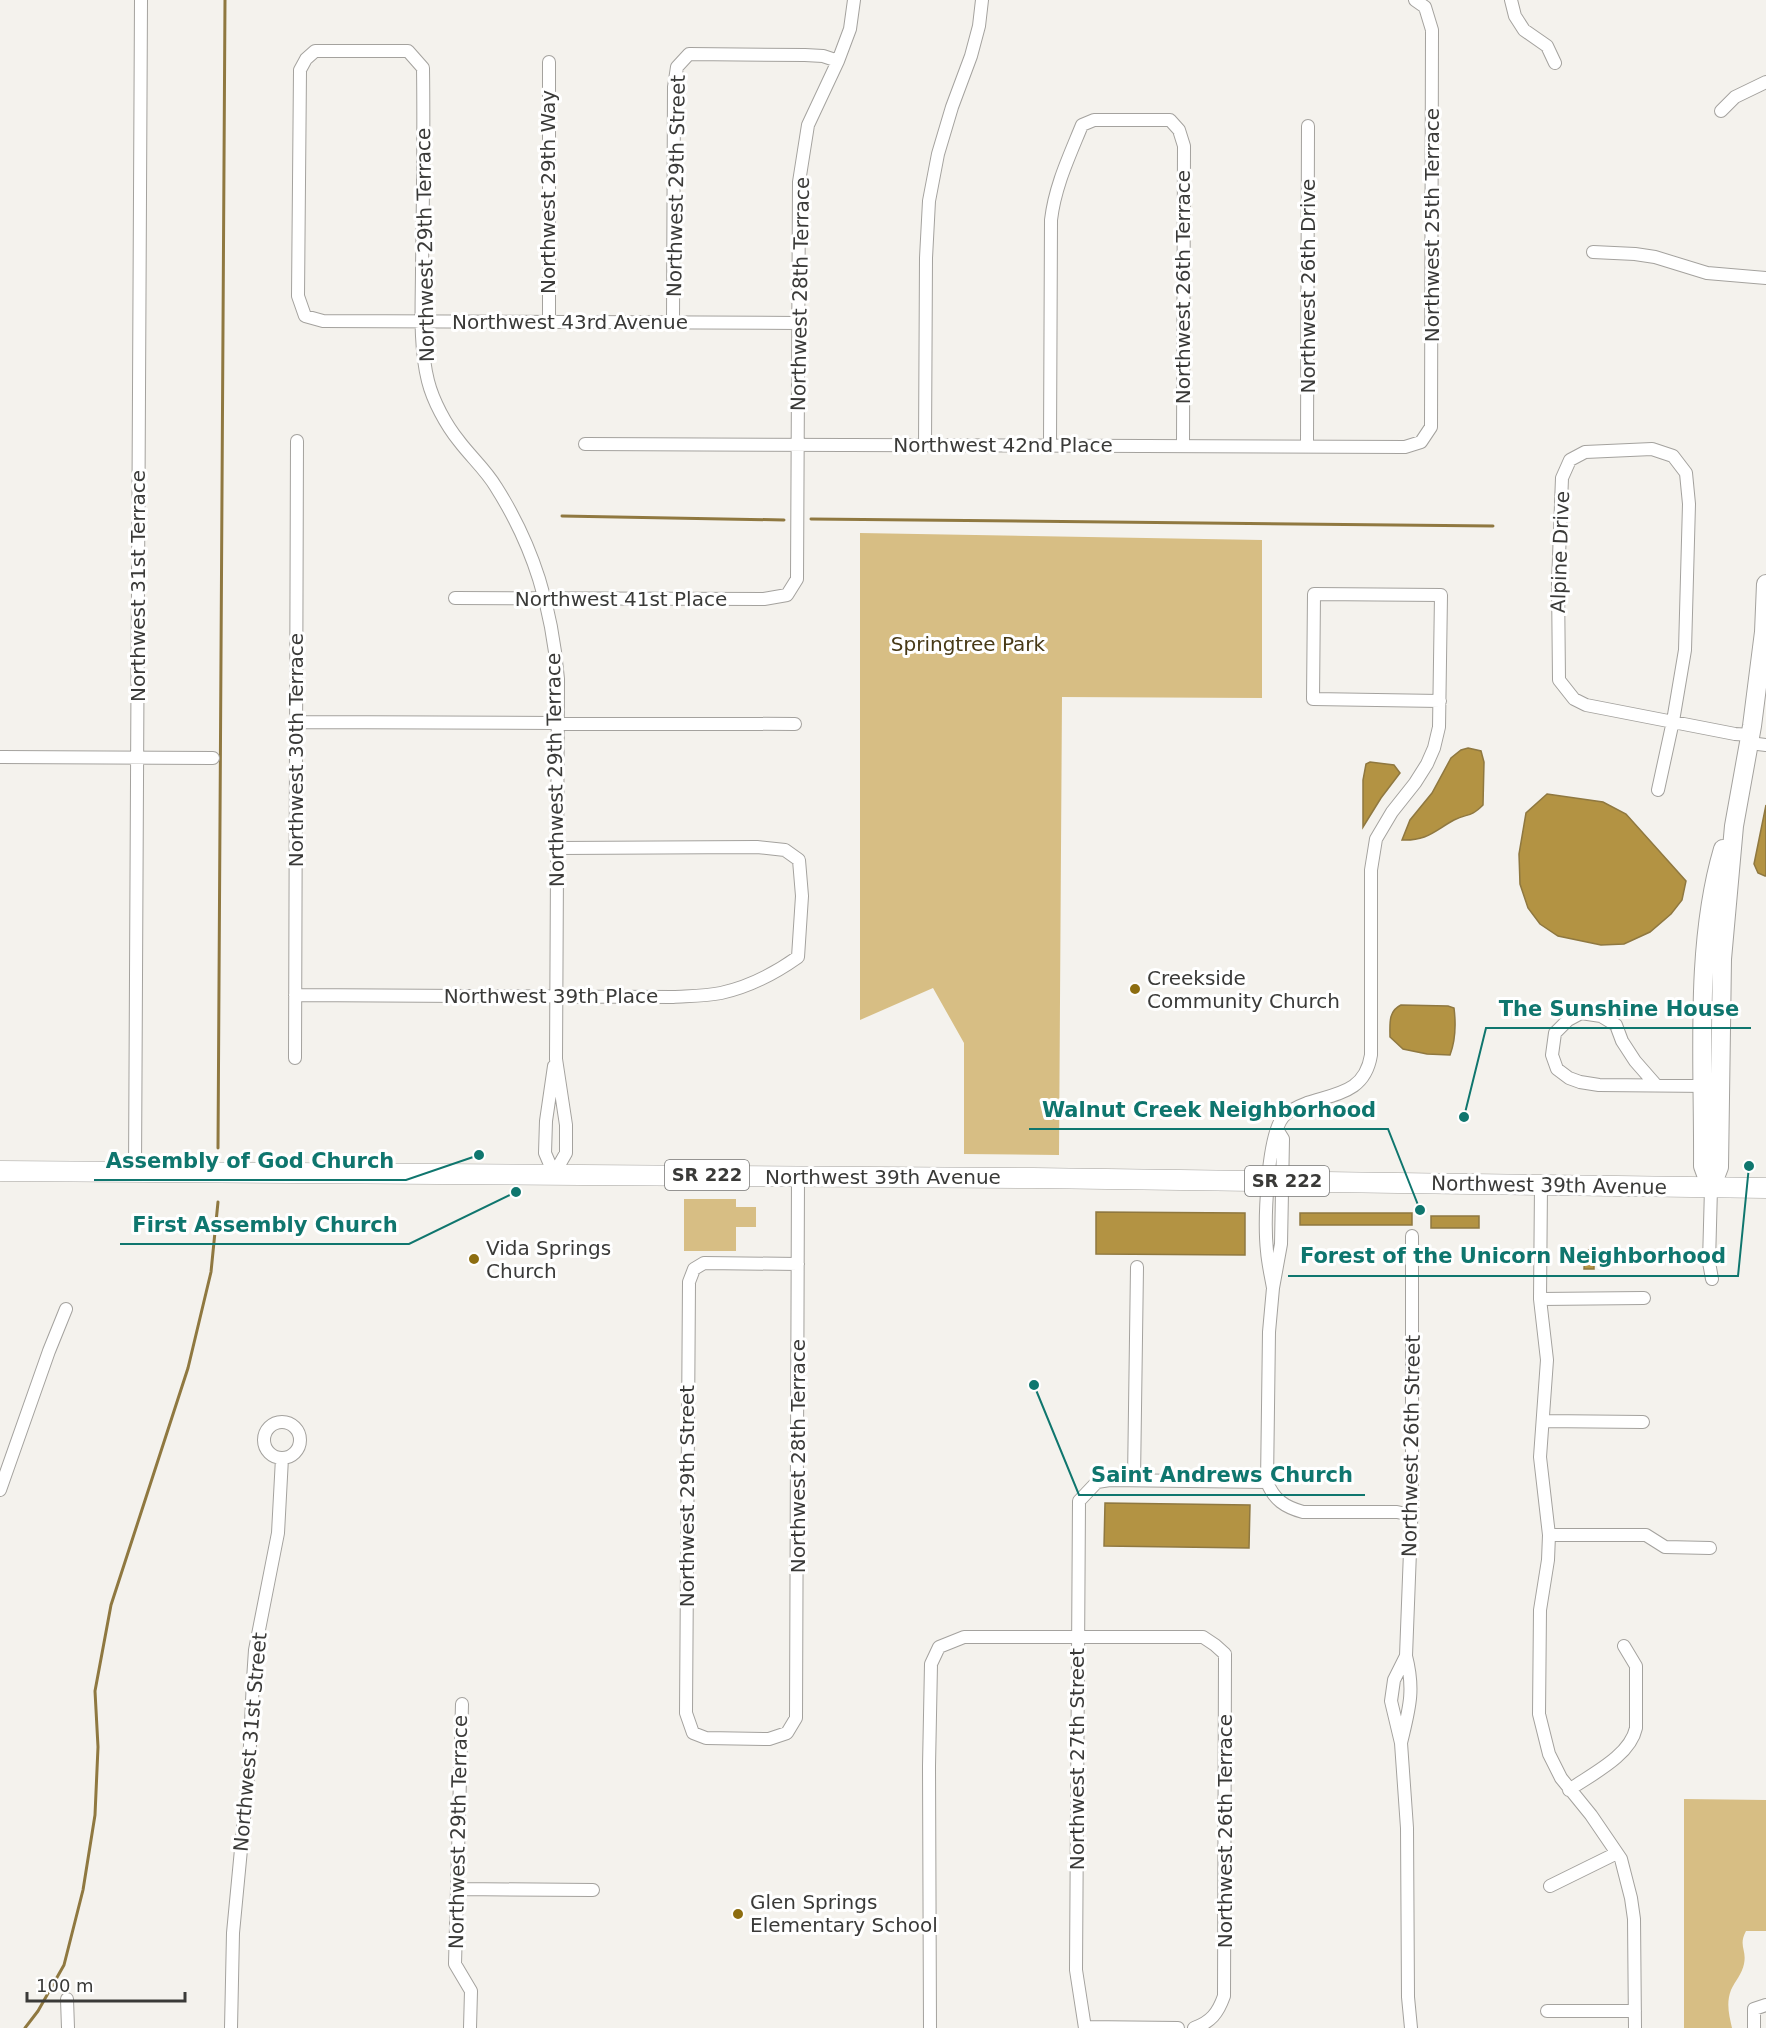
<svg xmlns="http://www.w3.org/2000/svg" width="1766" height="2028" font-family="'DejaVu Sans',sans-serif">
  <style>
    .green { fill: #d7be84 }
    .water { fill: #b39343; stroke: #8f7840; stroke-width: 1.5 }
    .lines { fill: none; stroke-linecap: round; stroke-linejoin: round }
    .stream { stroke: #8f7840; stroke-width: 3 }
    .street-casing { stroke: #a4a29e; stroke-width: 14 }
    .secondary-casing { stroke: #a4a29e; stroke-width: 20 }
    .primary-casing { stroke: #a4a29e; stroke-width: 21 }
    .street { stroke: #fff; stroke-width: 12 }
    .secondary { stroke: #fff; stroke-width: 18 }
    .primary { stroke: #fff; stroke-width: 20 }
    .poi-dot { fill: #8d6d10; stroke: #fff; stroke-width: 2 }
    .labels { text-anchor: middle; stroke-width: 6; stroke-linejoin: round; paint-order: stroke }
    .shield { fill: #fff; stroke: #757574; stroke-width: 1.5 }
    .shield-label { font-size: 18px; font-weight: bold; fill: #3a3a38 }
    .street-label { font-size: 20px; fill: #3a3a38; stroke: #fff }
    .park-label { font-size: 20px; fill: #473916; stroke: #fff }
    .poi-label { font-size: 20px; fill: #3a3a38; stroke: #fff; text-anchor: start }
    .leader { fill: none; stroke: #0f766e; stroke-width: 2 }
    .callout-dot { fill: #0f766e; stroke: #fff; stroke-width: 2 }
    .callout-label { font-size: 21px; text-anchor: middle; font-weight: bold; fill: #0f766e; stroke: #fff; stroke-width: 6; stroke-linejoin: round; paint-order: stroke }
  </style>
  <rect width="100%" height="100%" fill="#f4f2ed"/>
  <!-- green -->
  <path class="green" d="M860,533l402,7v158l-200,-1 -3,458 -95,-1v-111l-31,-55 -73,32z
    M684,1199h52v8h20v20h-20v24h-52z
    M1684,1799l82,1v131h-20c-8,15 1,18 -2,33 -2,10 -9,17 -13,26 -5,13 -2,25 1,38h-48z"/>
  <!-- water -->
  <path class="water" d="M1468,748l13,3 3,11 -1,43c-13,13 -15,8 -29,15 -20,11 -27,21 -52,20l8,-20 22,-27 19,-35 10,-8z
    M1370,762l24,3 6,8 -19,25 -18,29v-47l3,-16z
    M1547,794l56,8 23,12 60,67 -4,19 -11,14 -21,18 -26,12 -23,1 -43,-9 -18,-12 -12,-16 -8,-24 -1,-30 7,-41z
    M1766,805v71h-1l-7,-3 -4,-9z
    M1401,1005l47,1 6,2c2,16 2,31 -4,47l-23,-1 -24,-5 -13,-12c0,-13 -2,-26 11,-32z
    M1096,1212l149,1v42l-149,-1z
    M1300,1213h112v12h-112z
    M1431,1216h48v12h-48z
    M1585,1250h9v19h-10z
    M1105,1503l145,2 -1,43 -145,-2z"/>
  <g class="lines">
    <!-- stream -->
    <path class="stream" d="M562,516l222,4
      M811,519l682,7
      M218,1148l7,-1148
      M25,2028l13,-17 26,-46 19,-75 12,-75 3,-68 -3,-56 16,-86 77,-237 23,-96 7,-70"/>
    <defs>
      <path id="street" d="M1511,0l4,16 9,14 23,16 8,17
        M1721,111l14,-14 31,-15
        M1593,252l42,2 20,3 52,16 59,5
        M549,322v-260
        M673,322l1,-235 3,-20 12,-13 116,1 18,1 15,5
        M585,444l820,3 16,-5 10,-15 1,-397 -7,-23 -10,-7
        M925,445l1,-187 3,-57 9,-47 14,-47 19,-51 8,-30 3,-26
        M1050,445l1,-225c4,-34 18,-63 31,-95l12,-5h76l9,10 5,16 -1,300
        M1307,446l1,-320
        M455,598l309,1 23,-4 10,-16 2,-397 9,-57 30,-64 12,-32 4,-29
        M296,722l499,2
        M1750,743l16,2
        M0,757l213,1
        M1658,790l15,-69 12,-71 4,-146 -3,-31 -13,-17 -21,-7 -67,3 -15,8 -8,18 -4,105 1,97 15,19 12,6 149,29 16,1
        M295,995l378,2c16,-1 33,-1 48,-4 28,-6 53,-19 77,-36l4,-61 -3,-36 -14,-10 -28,-3 -199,1
        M295,1058l2,-617
        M554,1066l-8,55 -1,32 9,21
        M1656,1085l-21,-24 -13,-20 -6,-16 -15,-9 -20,-3 -13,7 -13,13 -3,22 5,14 12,9 11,4 19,3 111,1
        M1278,1131l5,8 -2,105 -8,44 -4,44 -2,150c7,18 18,25 36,30h94l14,3
        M135,1172l6,-1172
        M554,1174l12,-21v-28l-10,-66 2,-380c-6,-71 -24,-132 -62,-192 -10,-17 -25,-30 -37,-46 -13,-16 -26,-40 -31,-60 -9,-36 -6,-77 -6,-113 1,-67 2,-133 1,-200l-15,-17h-93l-9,8 -6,11 -2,226 7,20 18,5 476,2
        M798,1176l-2,542 -9,15 -18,6 -63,-1 -13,-5 -7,-20 3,-431 5,-13 10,-6 94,1
        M1541,1185l-1,114 7,61 -7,97 9,78 -1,25 -8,50 -1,104 10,40 12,24 30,37 30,44 10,39 3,21 1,109
        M1711,1188l-2,74 3,17
        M1273,1288c-2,-12 -5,-24 -6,-37 -3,-28 0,-114 16,-134 6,-7 16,-11 24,-14 31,-10 58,-11 64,-48v-185l5,-31 16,-27 23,-29 12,-19 7,-16 5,-21 2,-132 -127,-1 -1,105 127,2
        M1540,1299l104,-1
        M1543,1421l100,1
        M264 1440a18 18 0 1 1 36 0a18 18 0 1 1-36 0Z
        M1134,1480l3,-213
        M0,1490l49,-139 17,-42
        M1549,1535h97l19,12 45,1
        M1406,1656l-12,24 -3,21 10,42 6,85 1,169 3,31
        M462,1704l-7,260 16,27 -1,37
        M1401,1743c8,-34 14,-52 5,-87l6,-157v-263
        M1569,1790c23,-16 61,-34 67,-62v-62l-12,-20
        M1550,1886l67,-33
        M457,1889l136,1
        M67,1999l1,29
        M1547,2011h88
        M1085,2027l93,1
        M231,2028l2,-95 16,-167 4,-86 2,-30 23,-117 4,-75
        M930,2028l-1,-262 2,-102 8,-17 25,-10h239l12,8 10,9 -1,342c-6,17 -13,26 -30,32
        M1085,2028l-9,-58 3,-469 18,-19 13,-2 157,2
        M1754,2028v-19l12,-4"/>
      <path id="secondary" d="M1711,1188l8,-21 3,-208 12,-133 18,-100 12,-94 2,-48
        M1711,1188l-8,-22c1,-101 -9,-219 20,-317"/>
      <path id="primary" d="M0,1171l1033,7 733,10"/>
    </defs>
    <!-- street casing -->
    <use href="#street" class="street-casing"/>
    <!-- secondary casing -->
    <use href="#secondary" class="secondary-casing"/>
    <!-- primary casing -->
    <use href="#primary" class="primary-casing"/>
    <!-- street -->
    <use href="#street" class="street"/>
    <!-- secondary -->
    <use href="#secondary" class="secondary"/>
    <!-- primary -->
    <use href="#primary" class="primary"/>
  </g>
  <!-- markers -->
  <g class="poi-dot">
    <circle cx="1135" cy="989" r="6"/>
    <circle cx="474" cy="1259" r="6"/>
    <circle cx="738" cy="1914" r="6"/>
  </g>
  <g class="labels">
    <!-- shield labels -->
    <g class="shield">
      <rect x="665" y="1160" width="84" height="30" rx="4.5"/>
      <rect x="1245" y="1166" width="84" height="30" rx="4.5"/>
    </g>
    <g class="shield-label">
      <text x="707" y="1181">SR 222</text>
      <text x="1287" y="1187">SR 222</text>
    </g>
    <!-- street labels -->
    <g class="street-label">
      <text transform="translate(676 186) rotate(-89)" y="7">Northwest 29th Street</text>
      <text transform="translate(548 192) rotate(-90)" y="7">Northwest 29th Way</text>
      <text transform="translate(1432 225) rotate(-90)" y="7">Northwest 25th Terrace</text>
      <text transform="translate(425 245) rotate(-91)" y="7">Northwest 29th Terrace</text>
      <text transform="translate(1308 286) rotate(-90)" y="7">Northwest 26th Drive</text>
      <text transform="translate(1183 287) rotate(-90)" y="7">Northwest 26th Terrace</text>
      <text transform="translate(800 294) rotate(-89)" y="7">Northwest 28th Terrace</text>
      <text x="570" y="329">Northwest 43rd Avenue</text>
      <text x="1003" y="452">Northwest 42nd Place</text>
      <text transform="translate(1560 552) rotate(-88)" y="7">Alpine Drive</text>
      <text transform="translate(138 586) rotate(-90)" y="7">Northwest 31st Terrace</text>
      <text x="621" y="606">Northwest 41st Place</text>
      <text transform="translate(296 750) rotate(-90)" y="7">Northwest 30th Terrace</text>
      <text transform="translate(555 770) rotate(-91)" y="7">Northwest 29th Terrace</text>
      <text x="551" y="1003">Northwest 39th Place</text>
      <text x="883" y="1184">Northwest 39th Avenue</text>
      <text transform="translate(1549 1185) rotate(1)" y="7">Northwest 39th Avenue</text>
      <text transform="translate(1411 1446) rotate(-89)" y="7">Northwest 26th Street</text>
      <text transform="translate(798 1456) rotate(-90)" y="7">Northwest 28th Terrace</text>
      <text transform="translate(687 1496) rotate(-90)" y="7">Northwest 29th Street</text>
      <text transform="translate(250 1742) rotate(-85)" y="7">Northwest 31st Street</text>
      <text transform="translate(1077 1759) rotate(-90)" y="7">Northwest 27th Street</text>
      <text transform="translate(1225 1831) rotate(-90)" y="7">Northwest 26th Terrace</text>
      <text transform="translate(458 1832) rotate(-89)" y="7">Northwest 29th Terrace</text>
    </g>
    <!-- park labels -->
    <g class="park-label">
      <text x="968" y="651">Springtree Park</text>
    </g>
    <!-- poi labels -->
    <g class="poi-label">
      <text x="1147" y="985">Creekside<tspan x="1147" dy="23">Community Church</tspan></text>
      <text x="486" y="1255">Vida Springs<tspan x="486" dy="23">Church</tspan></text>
      <text x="750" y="1909">Glen Springs<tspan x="750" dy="23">Elementary School</tspan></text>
    </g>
  </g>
  <!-- callouts -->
  <path class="leader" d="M1464 1117L1486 1028H1751M1420 1210L1388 1129H1029M479 1155L406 1180H94M516 1192L409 1244H120M1749 1166L1738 1276H1288M1034 1385L1079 1495H1365"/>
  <g class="callout-dot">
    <circle cx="1464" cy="1117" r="6"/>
    <circle cx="1420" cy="1210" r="6"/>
    <circle cx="479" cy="1155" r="6"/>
    <circle cx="516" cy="1192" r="6"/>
    <circle cx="1749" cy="1166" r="6"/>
    <circle cx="1034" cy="1385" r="6"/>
  </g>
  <g class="callout-label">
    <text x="1619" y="1016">The Sunshine House</text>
    <text x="1209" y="1117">Walnut Creek Neighborhood</text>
    <text x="250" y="1168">Assembly of God Church</text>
    <text x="265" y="1232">First Assembly Church</text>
    <text x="1513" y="1263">Forest of the Unicorn Neighborhood</text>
    <text x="1222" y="1482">Saint Andrews Church</text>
  </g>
  <!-- scale -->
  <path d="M27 1992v9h158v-9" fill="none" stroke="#3a3a38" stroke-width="3"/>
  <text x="36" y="1992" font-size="18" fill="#3a3a38" stroke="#ffffff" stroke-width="4.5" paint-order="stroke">100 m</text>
</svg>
